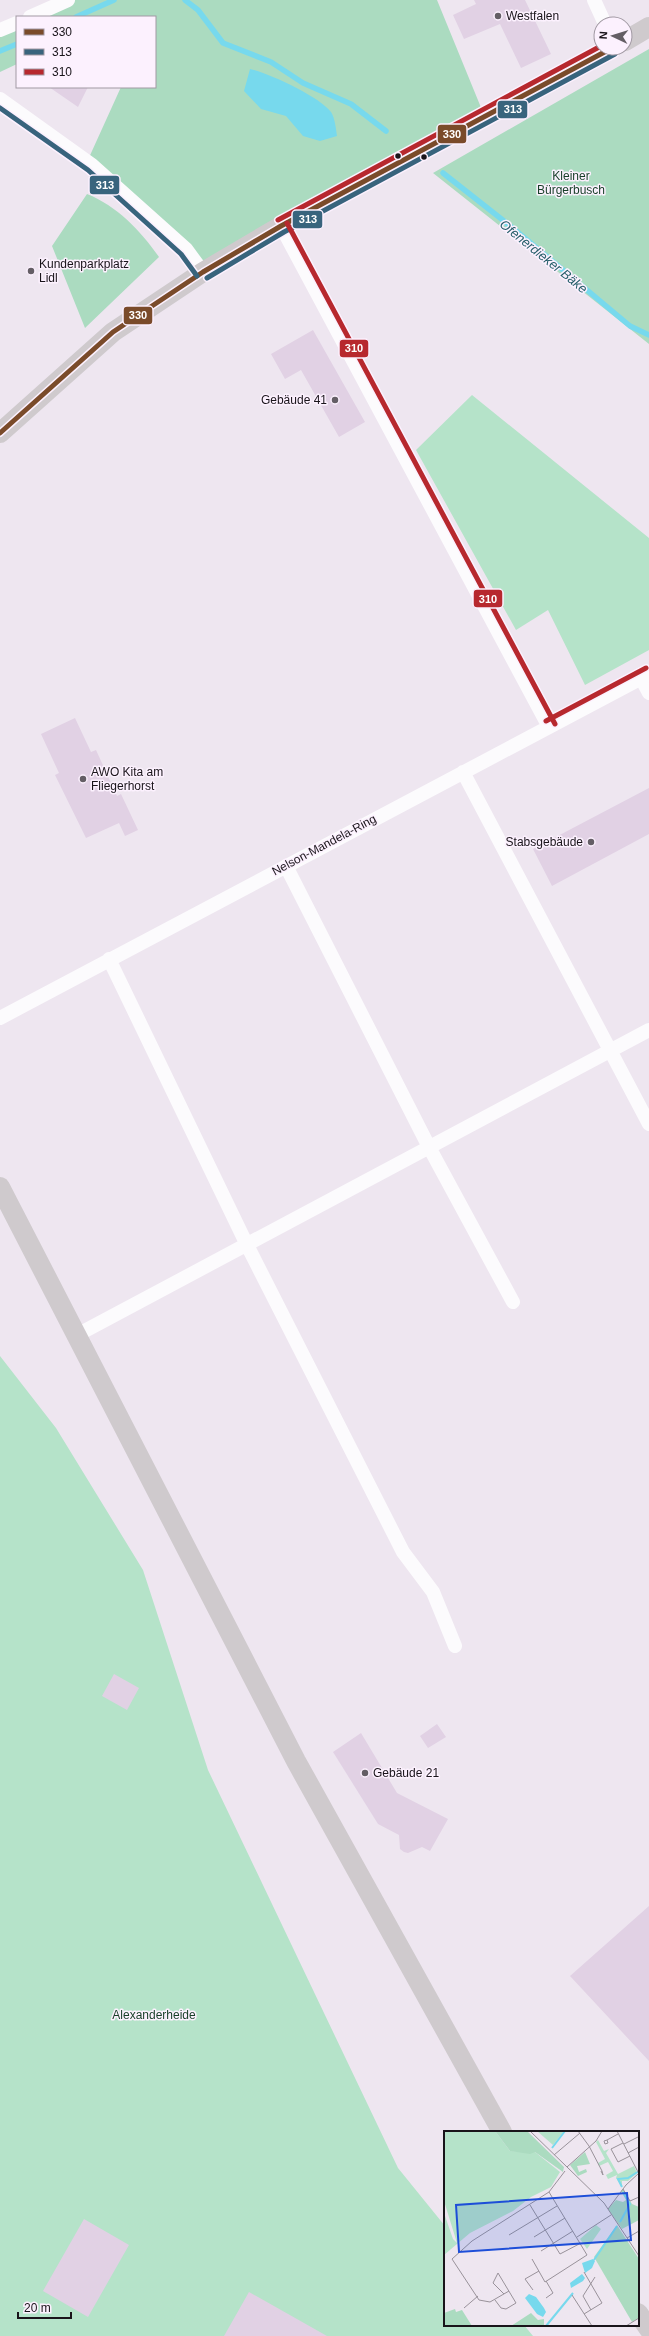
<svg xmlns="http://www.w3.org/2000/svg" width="649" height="2336" font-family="Arial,sans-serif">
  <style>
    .green { fill: #b5e3c9 }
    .forest { fill: #abdbc0 }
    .water { fill: #77d9ed }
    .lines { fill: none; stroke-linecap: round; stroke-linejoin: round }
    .stream { stroke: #77d9ed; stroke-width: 5.5 }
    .building { fill: #e1d1e4 }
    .street { stroke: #fcfbfd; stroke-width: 14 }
    .secondary { stroke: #cfcacd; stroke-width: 20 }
    .bus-1-casing { stroke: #fcf1fe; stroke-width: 8 }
    .bus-2-casing { stroke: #fcf1fe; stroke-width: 8 }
    .bus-3-casing { stroke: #fcf1fe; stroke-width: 8 }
    .bus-1 { stroke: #7a4b2a; stroke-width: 5 }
    .bus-2 { stroke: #38647d; stroke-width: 5 }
    .bus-3 { stroke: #b7282e; stroke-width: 5 }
    .poi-dot { fill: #645e65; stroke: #fcf1fe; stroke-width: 1.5 }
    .bus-dot { fill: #19141a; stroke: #fcf1fe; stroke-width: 1.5 }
    .labels { text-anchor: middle; stroke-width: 3; stroke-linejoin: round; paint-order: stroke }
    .poi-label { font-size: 12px; fill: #19141a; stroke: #fcf1fe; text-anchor: start }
    .park-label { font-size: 12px; fill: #163e27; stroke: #fcf1fe }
    .street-label { font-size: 12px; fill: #19141a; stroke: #fcf1fe }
    .water-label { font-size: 13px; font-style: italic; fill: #255e69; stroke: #fcf1fe }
    .inset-river { fill: none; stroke: #77d9ed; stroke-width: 2 }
    .inset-road { fill: none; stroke: #99929a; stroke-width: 1 }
    .view { fill: #1d4ed8; fill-opacity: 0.15; stroke: #1d4ed8; stroke-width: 2 }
    .inset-edge { fill: none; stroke: #19141a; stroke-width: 2 }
    .line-badge { stroke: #fcf1fe; stroke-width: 1.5 }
    .badge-label { font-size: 11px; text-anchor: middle; font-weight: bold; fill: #fff }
  </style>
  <rect width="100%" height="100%" fill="#eee6f0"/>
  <!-- green -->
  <path class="green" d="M472,395l177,143v112l-64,35 -37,-75 -32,20 -100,-180z
    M0,1356l56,72 87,142 65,200 190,398 47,58v99h79l9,11h-533z"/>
  <!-- forest -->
  <path class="forest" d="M67,0h370l45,110 -279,162 -116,-110 34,-75h34v-70h-126z
    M17,22v42l-17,8v-42z
    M649,49v295l-216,-171z
    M87,194c30,12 54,37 72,63l-74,71 -33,-82z"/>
  <!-- water -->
  <path class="water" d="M250,69c19,4 70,28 81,43 4,6 5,17 6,24l-17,5 -17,-5 -17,-20 -25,-7 -17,-18z"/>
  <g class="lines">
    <!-- stream -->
    <path class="stream" d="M185,0l13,10 25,33 48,19 32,21 48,21 35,27
      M76,17l38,-17
      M0,51l17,-7
      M443,173l71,56 116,97 19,9"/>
  </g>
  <!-- building -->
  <path class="building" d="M474,0h51l26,54 -30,14 -21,-44 -36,15 -11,-24 23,-11z
    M49,87h39l-10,20z
    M313,330l52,92 -26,15 -38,-67 -16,9 -14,-25z
    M75,718l16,34 5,-2 21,46 4,-2 17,36 -13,6 -6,-13 -33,15 -31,-63 4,-2 -18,-39z
    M649,788v46l-97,52 -19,-37z
    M114,1674l25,14 -12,22 -25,-14z
    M437,1724l9,13 -18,11 -8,-12z
    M361,1733l36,60 51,26 -18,32 -8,-4 -14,6 -4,-1 -4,-3 -1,-14 -21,-11 -45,-72z
    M649,1906v155l-79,-85z
    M84,2219l45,26 -41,72 -45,-26z
    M249,2292l78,44h-103z"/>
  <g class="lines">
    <!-- street -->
    <path class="street" d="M594,0l11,24
      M30,17l38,-17
      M0,30l17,-7
      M0,99l92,66 94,84 17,23
      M281,226l268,501
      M641,678l8,15
      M463,772l186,352
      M286,866l143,281 84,155
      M109,959l138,286 156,307 30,40 22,54
      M0,1018l649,-344
      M77,1335l572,-305"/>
    <!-- secondary -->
    <path class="secondary" d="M625,41l24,-14
      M0,433l113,-101 90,-60 78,-46 331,-178
      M0,1187l296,574 206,371
      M638,2313l11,16"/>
    <defs>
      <path id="bus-1" d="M0,433l113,-101 90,-60 78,-46 331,-178"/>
      <path id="bus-2" d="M0,108l88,62 93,84 16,22
        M207,278l77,-46 331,-178"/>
      <path id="bus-3" d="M278,220l323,-174
        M287,223l268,501
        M546,721l100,-53"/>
    </defs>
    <!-- bus-1 casing -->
    <use href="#bus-1" class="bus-1-casing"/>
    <!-- bus-2 casing -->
    <use href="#bus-2" class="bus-2-casing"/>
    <!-- bus-3 casing -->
    <use href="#bus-3" class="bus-3-casing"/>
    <!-- bus-1 -->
    <use href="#bus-1" class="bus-1"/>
    <!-- bus-2 -->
    <use href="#bus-2" class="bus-2"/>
    <!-- bus-3 -->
    <use href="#bus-3" class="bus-3"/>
  </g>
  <!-- markers -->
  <g class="poi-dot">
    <circle cx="498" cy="16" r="4"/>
    <circle cx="31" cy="271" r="4"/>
    <circle cx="335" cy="400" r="4"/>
    <circle cx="83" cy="779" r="4"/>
    <circle cx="591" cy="842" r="4"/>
    <circle cx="365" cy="1773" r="4"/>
  </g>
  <g class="bus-dot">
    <circle cx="398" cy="156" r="3.5"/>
    <circle cx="424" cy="157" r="3.5"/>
  </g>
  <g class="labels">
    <!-- poi labels -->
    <g class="poi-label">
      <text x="506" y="20">Westfalen</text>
      <text x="39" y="268">Kundenparkplatz<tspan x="39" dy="14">Lidl</tspan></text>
      <text x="327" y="404" text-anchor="end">Gebäude 41</text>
      <text x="91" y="776">AWO Kita am<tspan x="91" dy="14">Fliegerhorst</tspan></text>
      <text x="583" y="846" text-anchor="end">Stabsgebäude</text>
      <text x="373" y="1777">Gebäude 21</text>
    </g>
    <!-- park labels -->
    <g class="park-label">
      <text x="571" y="180">Kleiner<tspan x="571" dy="14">Bürgerbusch</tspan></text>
      <text x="154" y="2019">Alexanderheide</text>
    </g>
    <!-- street labels -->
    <g class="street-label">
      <text transform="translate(324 845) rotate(-28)" y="4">Nelson-Mandela-Ring</text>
    </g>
    <!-- water labels -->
    <g class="water-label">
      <text transform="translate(544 256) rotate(39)" y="5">Ofenerdieker Bäke</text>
    </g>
  </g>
  <!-- overview -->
  <g transform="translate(444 2131)">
    <rect width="195" height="195" fill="#eee6f0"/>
    <path d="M0,0h51l15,20 25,1 25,20 -9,15 -20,10 -18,14 -43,22 -26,22v-42l9,26 4,4 -13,-42zM93,0h27l-11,14zM154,9l6,11 5,-2 -3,4 12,21 16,-8 3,7 -9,8h-6v6l-6,-9 1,-3 -9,4 -2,-4 7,-4 -5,-9 -9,4 -1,-3 7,-4 -9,-17zM152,94l5,4 -14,20 -7,-10z" fill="#b5e3c9"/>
    <path d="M51,0h32l37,36 -1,5 -28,-20 -5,2 -20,-3zM141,21l5,12 -13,2 2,6 7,-3 1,3 -9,4 -8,-11zM179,58l9,15 7,3v13l-17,9 -14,-20 8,-9 7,2 3,-2 -5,-9zM173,94l22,34v59l-7,4 -38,-65zM11,178l1,3 6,-2 10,16h-28v-13zM87,182l7,7 6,-1v7h-33z" fill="#abdbc0"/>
    <path d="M149,128l2,2 -3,7 -7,5 -3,-10zM138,143l3,4 -2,3 -12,7 -1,-5zM85,163l7,3 8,11 2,4 -3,5 -6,-3 -12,-16z" fill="#77d9ed"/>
    <path class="inset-river" d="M108,17l13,-17M178,56l-4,-8 10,-1 11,-7M176,91l10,-18 -7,-12M150,129l23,-34M102,195l27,-33"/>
    <path class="inset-road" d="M86,0l74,72 35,53M134,0l11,15 13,25 1,4 -2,-4M173,0l22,43M163,9l1,3 -3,1 -1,-3 3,-1 11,-6M179,12l-12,6 7,13 12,-6M180,13l14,-7 1,2M184,22l11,-6M110,24l26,-22M123,36l29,-26 6,-10M179,58l7,12 9,-4M86,74l30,49 21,-11M164,78l18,-24 13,-12M65,104l48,-29M90,106l31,-19M133,106l34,-22M183,107l12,-7M97,120l32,-20M88,128l13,23 42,-27 -38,-63M140,141l18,31 -18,11M89,159l-8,-11 14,-8M65,160l-19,11 -11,-2 -27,-41 20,-18 77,-49 16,-21M128,164l20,31M102,167l7,-5 -7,-12M51,169l6,8 5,1 10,-6 -18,-30 -5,10 11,11M20,177l14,-12M147,179l-8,-14 12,-19M182,195l13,-8"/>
    <path class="view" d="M183,62l4,47 -172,12 -3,-47z"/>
    <rect width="195" height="195" class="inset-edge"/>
  </g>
  <g class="line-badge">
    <rect x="497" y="100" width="31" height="19" rx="4" fill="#38647d"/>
    <rect x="437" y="124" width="30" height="20" rx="4" fill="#7a4b2a"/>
    <rect x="89" y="175" width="31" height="20" rx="4" fill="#38647d"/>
    <rect x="292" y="210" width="31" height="19" rx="4" fill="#38647d"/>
    <rect x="123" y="306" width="30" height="19" rx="4" fill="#7a4b2a"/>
    <rect x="339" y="339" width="30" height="19" rx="4" fill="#b7282e"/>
    <rect x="473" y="589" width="30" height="19" rx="4" fill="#b7282e"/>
  </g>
  <g class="badge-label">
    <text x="513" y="113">313</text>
    <text x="452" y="138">330</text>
    <text x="105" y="189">313</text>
    <text x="308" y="223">313</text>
    <text x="138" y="319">330</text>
    <text x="354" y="352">310</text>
    <text x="488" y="603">310</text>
  </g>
  <!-- legend -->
  <rect x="16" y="16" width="140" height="72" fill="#fcf1fe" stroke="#a199a3"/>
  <rect x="24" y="29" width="20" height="6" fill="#7a4b2a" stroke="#a199a3"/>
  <text x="52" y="36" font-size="12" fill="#19141a">330</text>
  <rect x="24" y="49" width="20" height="6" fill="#38647d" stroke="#a199a3"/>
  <text x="52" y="56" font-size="12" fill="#19141a">313</text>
  <rect x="24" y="69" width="20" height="6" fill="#b7282e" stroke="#a199a3"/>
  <text x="52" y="76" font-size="12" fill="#19141a">310</text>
  <!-- north arrow -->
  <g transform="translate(613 36) rotate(274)"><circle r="19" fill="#fcf1fe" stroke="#a199a3"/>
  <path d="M0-3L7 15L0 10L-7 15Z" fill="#645e65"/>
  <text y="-6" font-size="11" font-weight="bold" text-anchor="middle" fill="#19141a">N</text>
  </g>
  <!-- scale -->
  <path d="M18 2312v6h53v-6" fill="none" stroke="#19141a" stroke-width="2"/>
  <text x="24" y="2312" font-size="12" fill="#19141a" stroke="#fcf1fe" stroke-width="3" paint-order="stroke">20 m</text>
</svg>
